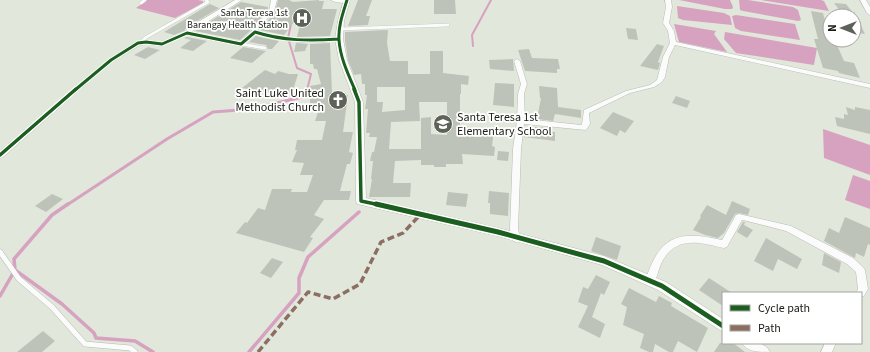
<svg xmlns="http://www.w3.org/2000/svg" width="870" height="352" font-family="'Source Sans 3',sans-serif">
  <style>
    .water { fill: #d6a2c0 }
    .lines { fill: none; stroke-linecap: round; stroke-linejoin: round }
    .stream-far2 { stroke: #d6a2c0; stroke-width: 2 }
    .stream-far1 { stroke: #d6a2c0; stroke-width: 3 }
    .stream { stroke: #d6a2c0; stroke-width: 3.5 }
    .building { fill: #bec3b9; fill-rule: evenodd }
    .service-far1-casing { stroke: #b8bdb2; stroke-width: 3.5 }
    .service-casing { stroke: #b8bdb2; stroke-width: 6 }
    .minor-casing { stroke: #b8bdb2; stroke-width: 1 }
    .tertiary-casing { stroke: #b8bdb2; stroke-width: 1 }
    .service-far1 { stroke: #fafbfa; stroke-width: 3 }
    .service { stroke: #fafbfa; stroke-width: 5 }
    .minor { fill: #fafbfa; fill-rule: evenodd }
    .tertiary { fill: #fafbfa; fill-rule: evenodd }
    .quiet { stroke: #8d6e63; stroke-width: 3.5; stroke-dasharray: 7 3.5; stroke-linecap: butt }
    .cycleway-far2-casing { stroke: #fff; stroke-width: 5 }
    .cycleway-far1-casing { stroke: #fff; stroke-width: 6 }
    .cycleway-casing { stroke: #fff; stroke-width: 8 }
    .cycleway-far2 { stroke: #1b5e20; stroke-width: 3 }
    .cycleway-far1 { stroke: #1b5e20; stroke-width: 3.5 }
    .cycleway { stroke: #1b5e20; stroke-width: 5 }
    .labels { text-anchor: middle; stroke-width: 3.5; stroke-linejoin: round; paint-order: stroke }
    .far-poi-label { font-size: 10px; fill: #181c13; stroke: #fff; text-anchor: end }
    .poi-label { font-size: 12px; fill: #181c13; stroke: #fff; text-anchor: end }
  </style>
  <rect width="100%" height="100%" fill="#e1e7db"/>
  <!-- water -->
  <path class="water" d="M147,0h51l5,1v2l-28,15 -39,-10z
    M679,0h51l3,7 -1,2h-7z
    M739,0h9l45,7 5,3 3,10 -3,1 -55,-10 -3,-1z
    M761,0h60l3,1 5,10z
    M677,6l47,7 6,3 2,9 -49,-5 -5,-2z
    M736,15l59,9 5,16 -59,-9 -6,-3 -3,-12z
    M674,24l42,7 -2,3 13,18 -48,-10z
    M725,32l92,16 -3,17 -78,-12 -12,-14z
    M823,129l47,16v30l-46,-17z
    M853,175l17,6v28l-25,-9z"/>
  <g class="lines">
    <!-- stream-far2 -->
    <path class="stream-far2" d="M291,24l-3,14 9,30 14,6 -4,16
      M473,46l-1,-11 19,-35"/>
    <!-- stream-far1 -->
    <path class="stream-far1" d="M67,205l100,-66 46,-27 39,-3 54,-13 2,-7"/>
    <!-- stream -->
    <path class="stream" d="M15,270l47,34 32,29 2,5 39,3 18,11
      M0,296l15,-26 -1,-11 38,-44 16,-11
      M249,352l50,-59v-15l9,-21 51,-45"/>
  </g>
  <!-- building -->
  <path class="building" d="M278,0h11l4,2 26,-2v1h5l-2,8h15l-7,27 -33,1 7,-28 -20,26 -24,-5 15,-18z
    M358,0h14l-6,16h4l-2,9 -20,1z
    M434,0h21l1,14h-22z
    M241,2l27,5v3l-17,20 -11,10 -45,-9z
    M834,3l12,1 7,9 -12,-1z
    M210,4l9,4 -32,19 -3,4 -10,4 -10,-3z
    M811,11l12,2 7,27 3,4 4,1 7,16 10,2 6,15 -21,-5 -1,-2 -15,-3 -9,-29h4z
    M854,11l11,23 -11,-2z
    M626,28l10,1 2,11 -10,-1z
    M388,30l-1,13 3,18h18v13h22v-23h13v22l26,3 -1,9 -7,-1v10h-1v33l34,3 -2,16 3,1 -1,9 -32,-2 1,10h-17v3h-12v-2h-13v-5l-26,1 -2,22h18l-1,14h-41l3,-18h-1l2,-18h-3l2,-9h2l3,-15h-8l1,-4h-4l2,-24h-3l2,-14h-2v-11h-3l-1,-10 -7,1 -6,-15 -3,-19v-9zM377,87h28v23l-23,2 1,-10h-6zM419,102h28v33l-16,-1v-17l-10,1v31h-32l2,-27 29,-1z
    M256,36l8,2 15,3 -7,8h-4l-2,-4 -17,-3z
    M187,37l20,4 -14,10 -13,-3 11,-8 -7,-2z
    M296,43l12,1 -3,7 -11,1z
    M330,43l2,51 16,1 -5,37h10l-4,20 4,1 -3,11h-3l-7,27h11l-2,9h-25l-10,15 10,4 -14,18 3,1 -9,14 -68,-19 9,-11 2,1 11,-15 7,2 7,-21h20l-1,3h16l6,-17h-13l4,-12 -12,-1 5,-12h-2l2,-10h25l4,-19h-11l4,-12 -9,-1v-22l11,-2 -4,-15h-3l-1,-5h-3v-20z
    M657,44l7,2 -6,16 2,1 -2,7 -18,-4z
    M148,47l12,3 -15,9 -11,-4z
    M243,47l22,4h1l-14,12 -22,-5z
    M529,49l3,9 26,1 2,10h-3v4l-32,-2 -7,-21z
    M513,59l1,12 -24,-2 -1,-9z
    M265,70l10,4 3,-3 11,3h9l-5,16 -6,6 -45,-8z
    M495,83l19,1v23l-21,-2z
    M539,86l18,2 1,19 23,3v8l-26,-4 -2,7 -16,-2 4,-21h-1z
    M676,96l14,5 -3,7 -15,-5z
    M846,107l9,3v-3l15,3v24l-33,-8 -2,-9 9,2v-5l4,1z
    M613,112l21,9 -9,12 -5,-3 -3,6 -17,-8z
    M535,127l17,1 -1,4h4v9l-31,-4 1,-9 9,2z
    M498,151l11,1 -1,9 -11,-1z
    M489,191l20,2 -1,23 -18,-2v-11h-2z
    M448,192l20,2 -2,13 -20,-2z
    M52,194l11,5 -17,13 -11,-6z
    M732,201l18,8 -2,6 -9,-2 -4,1 -11,19 -6,5 -13,-3 -12,-5 8,-13 -1,-1 7,-11 19,10z
    M845,217l25,11v17l-2,-1 -4,13 -8,-4 -1,5 -31,-17 5,-13 10,5z
    M743,222h2l-1,3 9,5 -6,8 -10,-6z
    M596,237l25,9 -4,14 -26,-9z
    M766,238l36,21 -5,10 -19,-10 -5,12 -19,-10z
    M824,253l17,9 -2,11 -17,-8z
    M272,258l11,4 -12,16 -11,-5z
    M596,275l14,7 -6,13 -3,-2 -9,24 13,7 -5,14 -22,-11 10,-21 -10,-4 5,-15 5,2z
    M709,278l23,15h-9v13l-24,-16z
    M629,288l27,14 3,-6 13,7 -1,3 37,22 -11,24 -19,-11 -5,11h-4l-14,-8 -2,8h-4l-9,-4 4,-14 -21,-9 4,-18 -6,-3z
    M43,331l12,10 -13,11h-25z
    M720,343h13l12,9h-31z"/>
  <g class="lines">
    <defs>
      <path id="service-far1" d="M141,3l4,-3
        M340,29l108,-4
        M141,42l4,-4 63,-36 -2,-2
        M241,44l24,4"/>
      <path id="service" d="M0,252l19,27 33,28 33,37 45,4 5,4"/>
      <path id="minor" d="M235,0h7l-51,32 49,10 12,-11 1,-3 16,-17 2,-11h6l-3,11 -16,18v2c26,9 53,8 81,6l3,2c-5,3 -12,2 -18,3 -23,1 -46,-1 -68,-8l-15,12 -54,-11 -25,11 -16,-2 -6,1 -27,16 -15,12 -95,84 -3,1v-7l109,-92 27,-17 10,-2 15,2 24,-10 3,-4z
        M331,0h18l1,1c-4,3 -15,2 -19,-1z
        M665,0h6l1,7 -3,16 5,8 2,11 194,42v4l-195,-43 -6,12 -4,20 -3,5 -8,5 -24,6 -41,20 1,11 -4,6 -62,-6 -3,25 -3,80 2,9 -1,3 -3,1 -3,-1 -3,-12 3,-80 4,-28 1,-27 3,-10 -7,-23 3,-2 3,2 7,23 -3,10 1,25 56,6 1,-1 2,-14 42,-19 24,-6 7,-5 6,-23 7,-14 -2,-12 -5,-8 3,-16z
        M739,214l52,12 62,32 10,9 2,3 3,19 -4,7 -3,1v-4h-5l2,-4 -2,-17 -9,-8 -61,-33 -43,-11h-1l-15,27 -3,1c-26,-6 -49,-13 -63,16 -3,7 -4,14 -8,21l-3,1 -3,-1 -2,-3c14,-46 32,-52 77,-42l14,-25z
        M825,343h11l-4,9h-11z"/>
      <path id="tertiary" d="M344,0h6l-6,21 -1,18 4,21 16,42 3,96 132,30 106,28 62,26 57,37v13l-65,-42 -56,-25 -104,-29 -141,-32 -1,-3 -1,-99 -16,-42 -4,-21 3,-18z
        M860,0h6l4,7v8l-3,-2z
        M742,343c11,0 23,-2 28,9 -11,0 -23,0 -28,-9z"/>
    </defs>
    <!-- service-far1 casing -->
    <use href="#service-far1" class="service-far1-casing"/>
    <!-- service casing -->
    <use href="#service" class="service-casing"/>
    <!-- minor casing -->
    <use href="#minor" class="minor-casing"/>
    <!-- tertiary casing -->
    <use href="#tertiary" class="tertiary-casing"/>
    <!-- service-far1 -->
    <use href="#service-far1" class="service-far1"/>
    <!-- service -->
    <use href="#service" class="service"/>
    <!-- minor -->
    <use href="#minor" class="minor"/>
    <!-- tertiary -->
    <use href="#tertiary" class="tertiary"/>
    <!-- quiet -->
    <path class="quiet" d="M258,352l50,-60 25,7 27,-15 21,-42 22,-9 17,-18"/>
    <defs>
      <path id="cycleway-far2" d="M347,0c-4,13 -9,26 -8,40 1,17 9,34 16,50
        M75,90l36,-30 27,-17 8,-1 16,2 25,-11 54,11 14,-12c28,9 55,9 84,7"/>
      <path id="cycleway-far1" d="M354,89l5,13 2,99 19,4
        M0,155l76,-66"/>
      <path id="cycleway" d="M376,204l122,28 106,29 58,25 61,40"/>
    </defs>
    <!-- cycleway-far2 casing -->
    <use href="#cycleway-far2" class="cycleway-far2-casing"/>
    <!-- cycleway-far1 casing -->
    <use href="#cycleway-far1" class="cycleway-far1-casing"/>
    <!-- cycleway casing -->
    <use href="#cycleway" class="cycleway-casing"/>
    <!-- cycleway-far2 -->
    <use href="#cycleway-far2" class="cycleway-far2"/>
    <!-- cycleway-far1 -->
    <use href="#cycleway-far1" class="cycleway-far1"/>
    <!-- cycleway -->
    <use href="#cycleway" class="cycleway"/>
  </g>
  <!-- icons -->
  <defs>
    <symbol id="hospital-disc" viewBox="-11 -11 22 22"><circle r="9.5" fill="#5e6359" stroke="#fff"/><path d="M-5-5h3v3.5h4V-5h3V5h-3V1.5h-4V5h-3Z" fill="#fff"/></symbol>
    <symbol id="church-disc" viewBox="-11 -11 22 22"><circle r="9.5" fill="#5e6359" stroke="#fff"/><path d="M-1.2-6h2.4v3.5h3.3v2.4h-3.3V6h-2.4V-.1h-3.3v-2.4h3.3Z" fill="#fff"/></symbol>
    <symbol id="school-disc" viewBox="-11 -11 22 22"><circle r="9.5" fill="#5e6359" stroke="#fff"/><path d="M0-5L7-2L0 1L-7-2ZM-4 1L0 2.5L4 1V4Q0 6-4 4Z" fill="#fff"/></symbol>
  </defs>
  <g fill-rule="evenodd">
    <use href="#hospital-disc" x="291" y="7" width="22" height="22"/>
    <use href="#church-disc" x="327" y="89" width="22" height="22"/>
    <use href="#school-disc" x="432" y="113" width="22" height="22"/>
  </g>
  <g class="labels">
    <!-- far-poi labels -->
    <g class="far-poi-label">
      <text x="288" y="16">Santa Teresa 1st<tspan x="288" dy="12">Barangay Health Station</tspan></text>
    </g>
    <!-- poi labels -->
    <g class="poi-label">
      <text x="324" y="97">Saint Luke United<tspan x="324" dy="14">Methodist Church</tspan></text>
      <text x="457" y="121" text-anchor="start">Santa Teresa 1st<tspan x="457" dy="14">Elementary School</tspan></text>
    </g>
  </g>
  <!-- legend -->
  <rect x="722" y="292" width="140" height="52" fill="#ffffff" stroke="#a3a4a1"/>
  <rect x="730" y="305" width="20" height="6" fill="#1b5e20" stroke="#a3a4a1"/>
  <text x="758" y="312" font-size="12" fill="#181c13">Cycle path</text>
  <rect x="730" y="325" width="20" height="6" fill="#8d6e63" stroke="#a3a4a1"/>
  <text x="758" y="332" font-size="12" fill="#181c13">Path</text>
  <!-- north arrow -->
  <g transform="translate(842 28) rotate(270)"><circle r="19" fill="#ffffff" stroke="#a3a4a1"/>
  <path d="M0-3L7 15L0 10L-7 15Z" fill="#5e6359"/>
  <text y="-6" font-size="11" font-weight="bold" text-anchor="middle" fill="#181c13">N</text>
  </g>
</svg>
